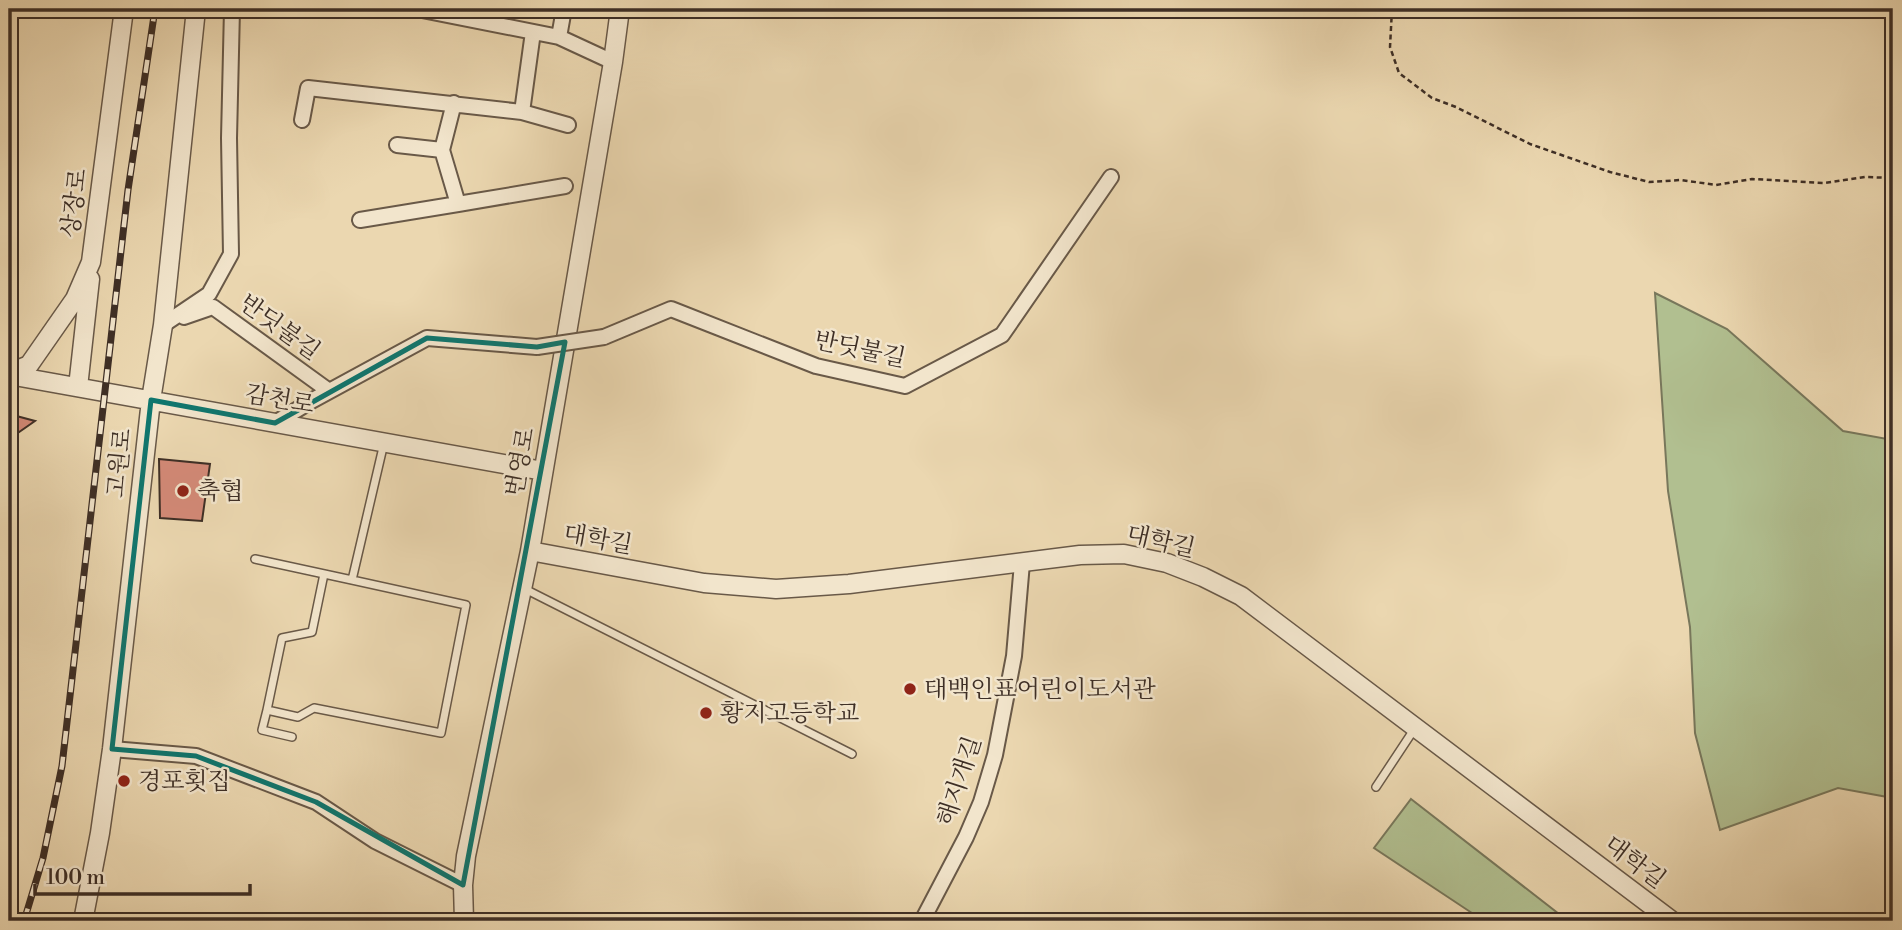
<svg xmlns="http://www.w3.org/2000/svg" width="1902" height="930" font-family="'Libre Bodoni','Noto Serif KR',serif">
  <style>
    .green { fill: #b1bf90; stroke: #78775b; stroke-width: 2 }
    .building { fill: #d48a78; stroke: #3e2f26; stroke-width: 2 }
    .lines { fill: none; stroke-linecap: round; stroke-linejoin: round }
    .service-casing { stroke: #695948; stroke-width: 10 }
    .minor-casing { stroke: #695948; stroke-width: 18 }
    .tertiary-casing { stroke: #695948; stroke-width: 21 }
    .path { stroke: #3e2f26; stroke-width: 2.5; stroke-dasharray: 5 3.5; stroke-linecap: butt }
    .service { stroke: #f2e5cc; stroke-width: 7 }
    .minor { stroke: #f2e5cc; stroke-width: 14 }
    .tertiary { stroke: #f2e5cc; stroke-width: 18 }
    .rail-casing { stroke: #3e2f26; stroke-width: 7 }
    .rail { stroke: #f2e5cc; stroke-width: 4.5; stroke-dasharray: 13; stroke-linecap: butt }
    .minor-bridge-casing { stroke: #695948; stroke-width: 18; stroke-linecap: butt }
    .minor-bridge { stroke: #f2e5cc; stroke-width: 14 }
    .marked { fill: none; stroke: #0f766e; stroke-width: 5; stroke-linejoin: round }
    .poi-dot { fill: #8f2418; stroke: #f2e5cc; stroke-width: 2.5 }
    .labels { text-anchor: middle; stroke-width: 5; stroke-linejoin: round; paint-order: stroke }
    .street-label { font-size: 24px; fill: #3e2f26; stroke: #f2e5cc }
    .poi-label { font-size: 24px; fill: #3e2f26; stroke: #f2e5cc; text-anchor: start }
  </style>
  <rect width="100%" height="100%" fill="#ebd7b0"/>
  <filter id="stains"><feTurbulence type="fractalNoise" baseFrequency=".00286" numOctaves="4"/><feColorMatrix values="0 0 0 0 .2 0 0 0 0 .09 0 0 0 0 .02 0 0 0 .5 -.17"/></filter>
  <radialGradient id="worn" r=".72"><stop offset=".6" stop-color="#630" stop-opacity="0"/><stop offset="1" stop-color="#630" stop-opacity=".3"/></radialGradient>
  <!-- green -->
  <path class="green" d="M1655,293l72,36 116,102 50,9v358l-55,-10 -118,42 -25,-97 -5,-106 -22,-136z
    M1411,799l157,122h-89l-1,-4 -104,-69z"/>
  <!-- building -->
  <path class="building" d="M9,414l26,7 -26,18z
    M159,459l51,5 -8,57 -42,-3z"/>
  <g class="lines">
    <defs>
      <path id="service" d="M255,559l97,21
        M324,574l-12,58 -30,6 -15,72 31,7 16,-9 127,25 25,-128 -114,-25 32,-137
        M523,588l329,166
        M267,710l-5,20 30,7
        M1376,787l39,-59"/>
      <path id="minor" d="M417,9l142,28 54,25
        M559,37l5,-28
        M522,112l46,13
        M302,120l6,-32 214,24 11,-80
        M397,145l45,5 12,-47
        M442,150l16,54 107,-18
        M360,220l98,-16
        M184,317l29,-10 116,84
        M163,325l46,-31 22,-40 -2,-116 3,-129
        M604,337l67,-28 145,57 89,20 97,-51 109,-158
        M275,423l38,-23 114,-62 110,9
        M112,749l84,7 120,46 59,39 88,44
        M922,921l44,-84 15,-35 14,-47 19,-99 8,-93"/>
      <path id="tertiary" d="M9,373l20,-8 46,-66 16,-37 33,-253
        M9,375l534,96
        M78,387l12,-108
        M530,551l174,32 72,6 73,-5 231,-29 44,-1 43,9 36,14 38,19 431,325
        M83,921l17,-88 12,-84 39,-349 12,-75 33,-316
        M464,921l-1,-36 3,-29 64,-305 83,-489 7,-53"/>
    </defs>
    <!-- service casing -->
    <use href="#service" class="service-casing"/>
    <!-- minor casing -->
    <use href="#minor" class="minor-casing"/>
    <!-- tertiary casing -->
    <use href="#tertiary" class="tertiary-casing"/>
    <!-- path -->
    <path class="path" d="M1392,9l-2,38 9,26 33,25 24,9 74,37 80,28 39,10 32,-2 35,5 36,-6 72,4 41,-6 28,1"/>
    <!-- service -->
    <use href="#service" class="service"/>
    <!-- minor -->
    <use href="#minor" class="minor"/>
    <!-- tertiary -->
    <use href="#tertiary" class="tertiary"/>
    <defs>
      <path id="rail" d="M24,921l19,-63 19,-92 66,-576 27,-181"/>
    </defs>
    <!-- rail casing -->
    <use href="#rail" class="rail-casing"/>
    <!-- rail -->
    <use href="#rail" class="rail"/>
    <defs>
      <path id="minor-bridge" d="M537,347l67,-10"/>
    </defs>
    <!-- minor-bridge casing -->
    <use href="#minor-bridge" class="minor-bridge-casing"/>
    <!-- minor-bridge -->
    <use href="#minor-bridge" class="minor-bridge"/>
  </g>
  <!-- marked area -->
  <path class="marked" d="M427,338l110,9 28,-5 -102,543 -147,-83 -120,-46 -84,-7 39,-349 124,23z"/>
  <!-- markers -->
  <g class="poi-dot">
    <circle cx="183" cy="491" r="7"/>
    <circle cx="910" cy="689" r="7"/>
    <circle cx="706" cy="713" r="7"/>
    <circle cx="124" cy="781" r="7"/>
  </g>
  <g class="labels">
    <!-- street labels -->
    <g class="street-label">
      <text transform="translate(74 203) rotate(-83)" y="8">상장로</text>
      <text transform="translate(280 327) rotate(36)" y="8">반딧불길</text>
      <text transform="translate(860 349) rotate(12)" y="8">반딧불길</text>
      <text transform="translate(280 399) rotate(10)" y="8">감천로</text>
      <text transform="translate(520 462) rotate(-80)" y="8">번영로</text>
      <text transform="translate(119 463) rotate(-84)" y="8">고원로</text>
      <text transform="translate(598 539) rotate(10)" y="8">대학길</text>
      <text transform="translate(1161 541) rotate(13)" y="8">대학길</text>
      <text transform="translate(959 781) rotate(-72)" y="8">해지개길</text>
      <text transform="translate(1635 862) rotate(37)" y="8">대학길</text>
    </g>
    <!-- poi labels -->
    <g class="poi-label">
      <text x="197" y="499">축협</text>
      <text x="924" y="697">태백인표어린이도서관</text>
      <text x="720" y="721">황지고등학교</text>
      <text x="138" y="789">경포횟집</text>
    </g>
  </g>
  <!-- margin -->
  <rect width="1902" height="930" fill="none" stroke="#ebd7b0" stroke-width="35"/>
  <rect x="10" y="10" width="1881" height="909" fill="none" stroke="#3e2f26" stroke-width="3.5"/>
  <rect x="18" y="18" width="1867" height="895" fill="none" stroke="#3e2f26" stroke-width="2"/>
  <!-- scale -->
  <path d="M35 884v10h215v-10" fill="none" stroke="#3e2f26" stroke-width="3.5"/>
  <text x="46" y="884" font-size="21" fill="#3e2f26" stroke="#f2e5cc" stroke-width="5" paint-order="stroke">100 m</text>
  <rect width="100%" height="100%" filter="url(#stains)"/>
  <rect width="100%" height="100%" fill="url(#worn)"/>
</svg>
